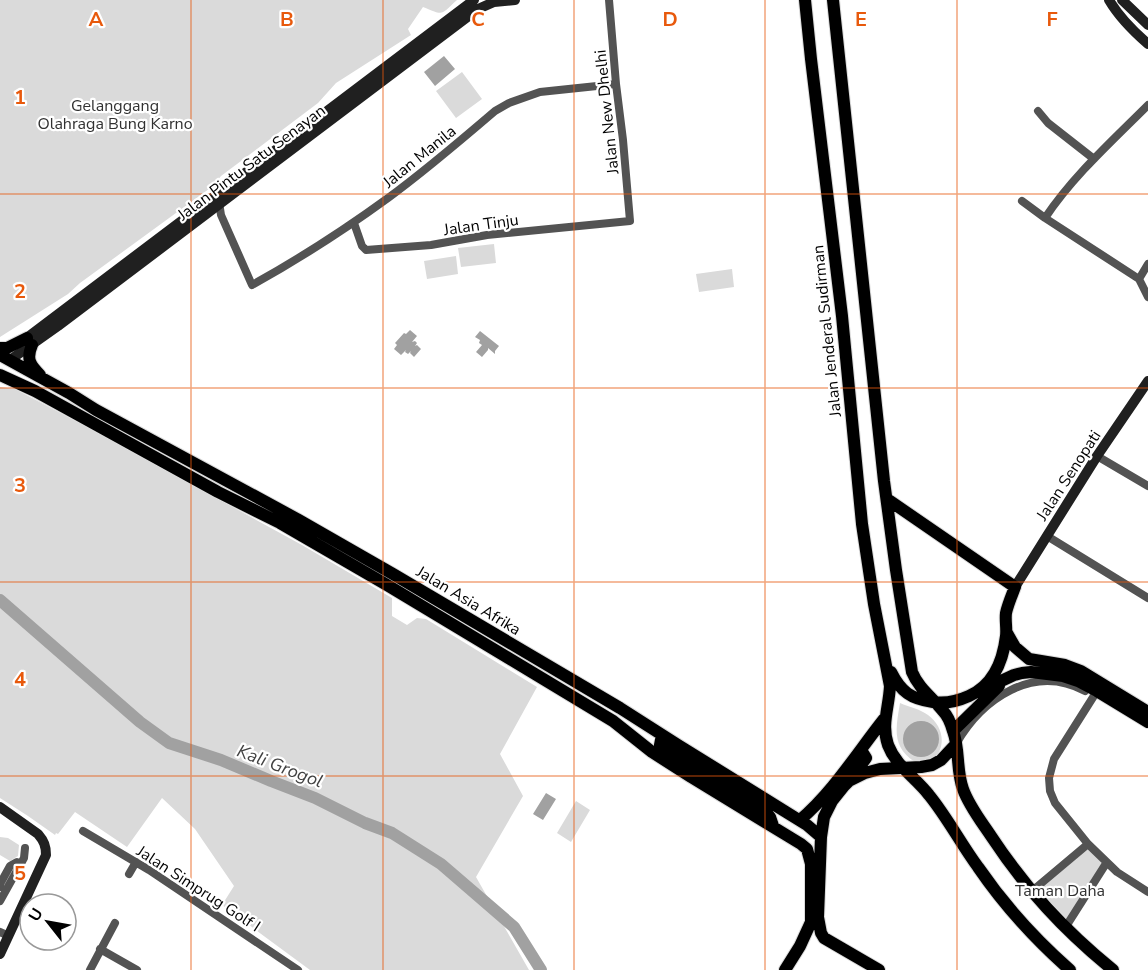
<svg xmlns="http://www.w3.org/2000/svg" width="1148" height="970" font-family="'Nunito Sans',sans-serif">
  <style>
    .green { fill: #dadada }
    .water { fill: #a1a1a1 }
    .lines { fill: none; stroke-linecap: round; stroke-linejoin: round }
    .river { stroke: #a1a1a1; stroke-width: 12 }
    .primary-casing { stroke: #dbdbdb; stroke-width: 14 }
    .street { stroke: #535353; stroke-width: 8 }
    .secondary { stroke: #202020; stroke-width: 10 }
    .primary { stroke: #000; stroke-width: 12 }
    .grid { fill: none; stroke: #e8590c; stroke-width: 1.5; stroke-opacity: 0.55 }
    .labels { text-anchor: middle; stroke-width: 4.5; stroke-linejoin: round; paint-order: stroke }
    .park-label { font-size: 16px; fill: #313131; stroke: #fff }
    .street-label { font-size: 16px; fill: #000; stroke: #fff }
    .water-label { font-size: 18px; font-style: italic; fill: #424242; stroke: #fff }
    .grid-label { font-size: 20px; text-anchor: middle; font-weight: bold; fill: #e8590c; stroke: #fff; stroke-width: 4.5; stroke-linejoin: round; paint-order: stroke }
  </style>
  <rect width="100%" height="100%" fill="#fff"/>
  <!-- green -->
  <path class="green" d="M0,0h457c-17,15 -12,16 -34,7l-15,22 3,6 -75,48 -18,20 -97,73 -8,10 -133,97 -12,11 -68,43z
    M462,72l20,27 -26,19 -20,-27z
    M494,244l2,19 -35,4 -3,-19z
    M456,256l2,18 -31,5 -3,-18z
    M732,269l2,18 -35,5 -3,-18z
    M0,387l15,2 70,37 217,119 90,53v18l15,9 10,-7 9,1 111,68 -37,67 23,42 -47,81 53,93h-219l-88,-65 12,-19 -39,-57 -33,-31 -35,49 -52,-35 -17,22 -2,-1 -1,2 -27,-19 -28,-18z
    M900,703c9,4 20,6 28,12 14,10 19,29 7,43l-20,4c-24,-15 -19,-35 -15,-59z
    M576,801l14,9 -19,32 -14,-9z
    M0,837l8,1 11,7 -1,11 -8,5 -10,-6z
    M1084,842l20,21 -40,61 -35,-35z"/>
  <!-- water -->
  <path class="water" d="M444,56l11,13 -20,17 -11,-14z
    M410,330l7,6 -5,6 3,-1 2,2 -2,3 2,-1 4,4 -7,8 -4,-4 1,-2 -3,3 -3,-2 1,-2 -5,5 -7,-6 3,-4 -2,-2 9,-10 2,1z
    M480,331l19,15 -4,5v3l-7,-6v2l-6,7 -6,-5 6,-7 -3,-2 1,-3 -5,-3z
    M903 739a18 18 0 1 1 36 0a18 18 0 1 1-36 0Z
    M546,793l10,6 -13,21 -10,-6z"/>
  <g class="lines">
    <!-- river -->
    <path class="river" d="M0,600l140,122 29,21 52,17 50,21 44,17 50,25 27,10 49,31 73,63 27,43"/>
    <defs>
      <path id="primary" d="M805,0l6,59 31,257 20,208 12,80 16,82c-1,21 -9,39 -2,59 8,21 28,33 41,50 18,22 32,49 49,72 26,38 58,73 92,103
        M833,0l51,481 12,89 16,102c7,17 20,25 31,39 5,5 8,13 10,20 7,19 3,39 10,58 6,17 18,32 28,47 35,53 73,94 122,134
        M32,345c-6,14 -2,20 8,30
        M0,348h7l20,-10
        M0,355l69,38 27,17 201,109 96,55 227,134 58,37 129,80 14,12
        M0,375l35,16 183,101 62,31 107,62 226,136 39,31 39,25 110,67 6,5 4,15v58l-11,24 -15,24
        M887,499l128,88c-3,8 -7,17 -9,26 -1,8 1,15 0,23 -3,25 -12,49 -37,60 -11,5 -23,8 -36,6 -22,-3 -32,-10 -42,-30
        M1007,633l8,14 14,12 36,6 16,6 67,41
        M986,688l28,-13 8,-2 9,-1 32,4 15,5 19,10 51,31
        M953,731l46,-45
        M662,735l-2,10 1,3 104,63 5,6 3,9
        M853,776l13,-18 -5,-8
        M800,820c33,-28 57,-67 84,-101
        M879,970l-55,-32 -3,-5 -3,-16 3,-80 3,-20 8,-16 12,-15 5,-5 16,-8 15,-4 41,-2 11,-2 9,-5 15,-16"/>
    </defs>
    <!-- primary casing -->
    <use href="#primary" class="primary-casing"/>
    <!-- street -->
    <path class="street" d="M1038,111l10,12 46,36
      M1022,201l23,17 94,61 9,18
      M219,202l2,13 31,70c47,-26 92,-55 136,-87 37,-27 72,-57 107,-87l14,-8 31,-11 76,-8
      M1045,218c28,-42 67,-77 103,-113
      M354,223l8,23 4,4 65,-5 56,-10 143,-14 -7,-81 -7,-56 -7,-84
      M1139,279l9,-15
      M1097,456l51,30
      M1047,536l101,62
      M1097,691l-43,68 -5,19 1,13 5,12 33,41 29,28 31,20
      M956,744c26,-45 77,-81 129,-53
      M83,831l66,39 149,100
      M129,874l7,-12
      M0,887v-3l10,-18 7,-4 4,2
      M1032,891l56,-47
      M0,901l24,-43 1,-10
      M1065,928l42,-66
      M0,932l9,4
      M100,949l37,21
      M90,970l25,-47"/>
    <!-- secondary -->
    <path class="secondary" d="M1109,0c10,17 24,31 39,44
      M1122,0l26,25
      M20,343l454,-343
      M10,360l48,-34 420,-317 16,-7 21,-2
      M1015,587l82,-131 51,-75
      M0,807l38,27c6,7 8,12 8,21l-46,99"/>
    <!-- primary -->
    <use href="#primary" class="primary"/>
  </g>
  <!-- grid -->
  <path class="grid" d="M191,0v970M383,0v970M574,0v970M765,0v970M957,0v970M0,194h1148M0,388h1148M0,582h1148M0,776h1148"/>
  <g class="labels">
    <!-- park labels -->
    <g class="park-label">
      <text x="115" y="111">Gelanggang<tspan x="115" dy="18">Olahraga Bung Karno</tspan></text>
      <text x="1060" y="896">Taman Daha</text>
    </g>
    <!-- street labels -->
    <g class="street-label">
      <text transform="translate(606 112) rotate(-96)" y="6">Jalan New Dhelhi</text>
      <text transform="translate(419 156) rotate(-39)" y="6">Jalan Manila</text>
      <text transform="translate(251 162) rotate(-37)" y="6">Jalan Pintu Satu Senayan</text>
      <text transform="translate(481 224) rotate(-8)" y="6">Jalan Tinju</text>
      <text transform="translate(826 331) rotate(-96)" y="6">Jalan Jenderal Sudirman</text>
      <text transform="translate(1068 475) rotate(-57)" y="6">Jalan Senopati</text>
      <text transform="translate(469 600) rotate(31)" y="6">Jalan Asia Afrika</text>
      <text transform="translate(199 888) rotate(33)" y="6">Jalan Simprug Golf I</text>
    </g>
    <!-- water labels -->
    <g class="water-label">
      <text transform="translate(280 766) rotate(21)" y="6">Kali Grogol</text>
    </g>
  </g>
  <g class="grid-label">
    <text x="96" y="26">A</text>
    <text x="287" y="26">B</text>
    <text x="478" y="26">C</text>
    <text x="670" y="26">D</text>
    <text x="861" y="26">E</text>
    <text x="1052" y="26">F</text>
    <text x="20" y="104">1</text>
    <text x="20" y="298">2</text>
    <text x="20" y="492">3</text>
    <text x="20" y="686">4</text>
    <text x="20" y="880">5</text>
  </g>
  <!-- north arrow -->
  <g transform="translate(48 922) rotate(301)"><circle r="28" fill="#ffffff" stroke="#999999" stroke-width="1.5"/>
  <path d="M0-4.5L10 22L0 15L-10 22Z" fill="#000000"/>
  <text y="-9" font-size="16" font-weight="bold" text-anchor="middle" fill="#000000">U</text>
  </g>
</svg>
